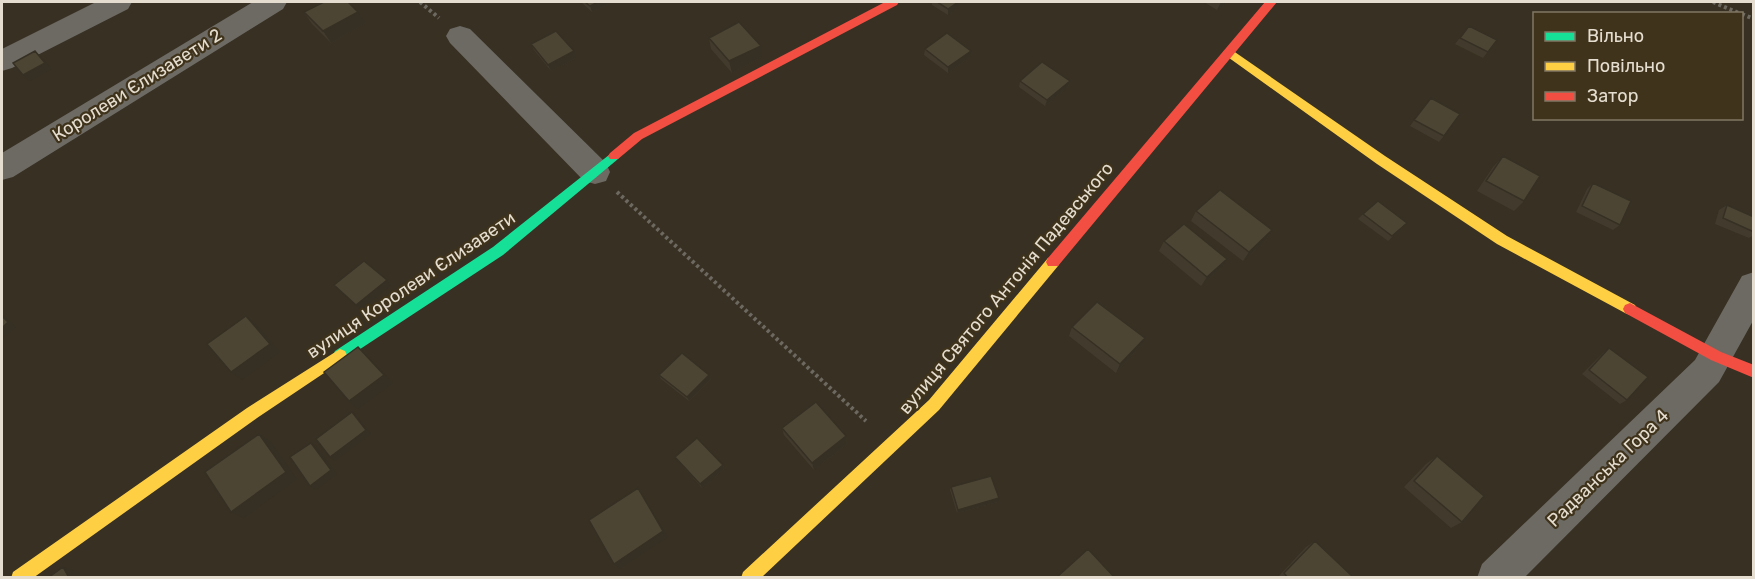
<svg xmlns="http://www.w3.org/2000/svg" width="1755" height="579" font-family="Rubik,sans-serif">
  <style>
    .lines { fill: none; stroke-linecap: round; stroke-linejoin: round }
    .path { stroke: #6d6961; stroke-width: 4; stroke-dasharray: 3 3; stroke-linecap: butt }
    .street { fill: #6d6a64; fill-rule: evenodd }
    .fast { fill: #16e098; fill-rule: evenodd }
    .slow { fill: #ffcf43; fill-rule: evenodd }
    .jam { fill: #f24e42; fill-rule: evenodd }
    .wall { fill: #423b2d }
    .shaded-wall { fill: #363024 }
    .building { fill: #4d4534; stroke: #363024; stroke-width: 1.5 }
    .labels { text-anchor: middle; stroke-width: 4.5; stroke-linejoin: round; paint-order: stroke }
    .street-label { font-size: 18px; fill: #e5ddcf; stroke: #3f331b }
  </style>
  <rect width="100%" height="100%" fill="#373023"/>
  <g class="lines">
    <!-- path -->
    <path class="path" d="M420,2l19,16
      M1713,2l28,12
      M1742,14l12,5
      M617,192l249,229"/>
    <!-- street -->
    <path class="street" d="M96,2h36l-4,7 -116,59 -10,3v-22z
      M253,2h34l-4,7 -270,168 -11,3v-27z
      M460,26l10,3 136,134 4,9 -4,9 -11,3 -11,-3 -134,-138 -4,-7 4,-7z
      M1754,272v47l-35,63 -195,196h-47l5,-14 213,-204 47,-84z"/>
    <!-- fast -->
    <path class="fast" d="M614,151l6,5 -2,3 -115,96 -158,104 -5,2 -5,-2 -2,-4 2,-4 158,-104z"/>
    <!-- slow -->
    <path class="slow" d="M1229,48l156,108 122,80 128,69 2,4 -2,4 -5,2 -5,-2 -128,-69 -120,-80 -152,-109 -2,-3z
      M1053,256l5,2 2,4 -2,4 -119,144 -178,168h-20l2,-6 186,-172 119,-142z
      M340,349l5,2 2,4 -2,4 -88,59 -224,160h-22l2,-6 234,-164z"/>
    <!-- jam -->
    <path class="jam" d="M885,2h14l-2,3 -255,134 -24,20h-8l-2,-3 2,-3 24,-20z
      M1265,2h12l-219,264h-10l-2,-4 2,-4z
      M1630,303l91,49 33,13v13l-43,-18 -86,-47 -2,-4 2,-4z"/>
  </g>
  <!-- wall -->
  <path class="wall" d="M581,2h31l-20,10z
    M932,2h28v4l-12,9 -16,-10z
    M1204,2h25l-12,8z
    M304,12l62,11 -35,20 -19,-19z
    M1469,26l28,14 -14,18 -28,-14z
    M709,38l53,19 -30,16 -21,-24z
    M531,44l45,14 -25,13 -17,-21z
    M925,49l45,8 -22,16 -24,-18z
    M1020,81h50l-2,6 -23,19 -26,-19z
    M1431,98l13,38 -5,6 -29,-16z
    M1503,156l21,45 -10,10 -37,-20 16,-24z
    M1593,183l27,42 -7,5 -37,-18 11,-23z
    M1727,205l27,12v18l-5,3 -34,-14 4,-14z
    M1196,211l76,19 -6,10 -23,21 -52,-40z
    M1363,214l39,14 -14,13 -30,-22z
    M1164,241l57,27 -20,18 -42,-35z
    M1072,327l68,19 -24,27 -47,-37z
    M1609,348l18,52 -7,4 -38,-30 21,-21z
    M659,375h50l2,4 -22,22 -28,-22z
    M782,428l64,8 1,8 -33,26 -30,-35z
    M1437,456l25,66 -11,6 -47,-41 22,-23z
    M675,457l48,8 1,4 -22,19 -25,-28z
    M951,487l47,15 -41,11 -7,-23z
    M1315,541l39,37h-77l29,-31z"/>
  <!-- shaded-wall -->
  <path class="shaded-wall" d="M598,2h14l-20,10 -2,-6z
    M958,2h2v4l-12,9v-6z
    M1221,2h8l-12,8z
    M358,12l8,11 -35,20 -8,-12z
    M761,46l1,11 -30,16 -3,-12z
    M35,51l17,18 -22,12 -7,-6z
    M574,51l2,7 -25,13 -3,-6z
    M971,51l-1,6 -22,16v-6z
    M1070,81l-2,6 -23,19 2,-6z
    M1272,230l-6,10 -23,21 6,-9z
    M1227,259l-6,9 -20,18 6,-9z
    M387,280l4,5 -30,25 -5,-5z
    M2,314l14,13 -14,12z
    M246,316l11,9 23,27 -38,28 -11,-8z
    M1145,338l-5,8 -24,27 4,-9z
    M358,347l35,36 -35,26 -9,-8z
    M709,375l2,4 -22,22 -2,-4z
    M352,412l5,5 14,17 -36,27 -5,-4z
    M259,434l12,8 26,37 -53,39 -13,-6z
    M846,436l1,8 -33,26 -2,-7z
    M311,443l6,4 20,27 -21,16 -6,-4z
    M723,465l1,4 -22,19 -2,-4z
    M642,495l26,42 -49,32 -5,-5z
    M999,498l-1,4 -41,11 1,-3z
    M63,567l16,5 3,6h-13z"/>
  <!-- building -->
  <path class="building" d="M324,2h24l10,10 -35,19 -19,-19z
    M585,2h13l-8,4z
    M937,2h21l-10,7z
    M739,22l22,24 -32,15 -20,-23z
    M1469,26l28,14 -9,12 -28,-14z
    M556,31l18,20 -26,14 -17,-21z
    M947,33l24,18 -23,16 -23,-18z
    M35,51l10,12 -22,12 -10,-12z
    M1042,62l28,19 -23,19 -27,-19z
    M1431,98l29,16 -16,22 -30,-16z
    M1503,156l37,20 -16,25 -38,-20z
    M1593,183l38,18 -11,24 -38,-19z
    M1220,190l52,40 -23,22 -53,-41z
    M1378,201l29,22 -15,13 -29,-22z
    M1727,205l27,12v15l-31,-14z
    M1184,224l43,35 -20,18 -43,-36z
    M364,261l23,19 -31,25 -22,-20z
    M1097,302l48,36 -25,26 -48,-37z
    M2,316l6,6 -6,6z
    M246,316l24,28 -39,28 -24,-28z
    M358,347l26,28 -35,26 -25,-29z
    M1609,348l39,29 -21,23 -38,-30z
    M682,353l27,22 -22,22 -28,-22z
    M816,402l30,34 -34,27 -30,-35z
    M352,412l14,18 -36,27 -14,-18z
    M259,434l27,38 -55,40 -26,-40z
    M697,438l26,27 -23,19 -25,-27z
    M311,443l20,27 -21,16 -20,-29z
    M1437,456l47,40 -22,26 -48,-41z
    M991,476l8,22 -41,12 -7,-23z
    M638,488l25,43 -49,33 -25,-44z
    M1315,541l39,37h-66l-4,-5z
    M1088,549l27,29h-59z
    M63,567l6,11h-21z"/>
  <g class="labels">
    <!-- street labels -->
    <g class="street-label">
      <text transform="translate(137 85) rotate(-32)" y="6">Королеви Єлизавети 2</text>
      <text transform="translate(411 285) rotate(-34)" y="6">вулиця Королеви Єлизавети</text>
      <text transform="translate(1006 288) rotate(-50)" y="6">вулиця Святого Антонія Падевського</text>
      <text transform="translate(1608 468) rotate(-44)" y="6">Радванська Гора 4</text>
    </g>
  </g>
  <!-- border -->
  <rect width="1755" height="579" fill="none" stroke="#e5ddcf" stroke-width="6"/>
  <!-- legend -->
  <rect x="1533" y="12" width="210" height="108" fill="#3f331b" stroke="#817763" stroke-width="1.5"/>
  <rect x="1545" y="32" width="30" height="9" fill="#16e098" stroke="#817763" stroke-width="1.5"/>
  <text x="1587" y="42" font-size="18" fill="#e5ddcf">Вільно</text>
  <rect x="1545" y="62" width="30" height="9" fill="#ffcf43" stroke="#817763" stroke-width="1.5"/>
  <text x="1587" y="72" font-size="18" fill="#e5ddcf">Повільно</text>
  <rect x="1545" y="92" width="30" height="9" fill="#f24e42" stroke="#817763" stroke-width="1.5"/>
  <text x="1587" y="102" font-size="18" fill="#e5ddcf">Затор</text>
</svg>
